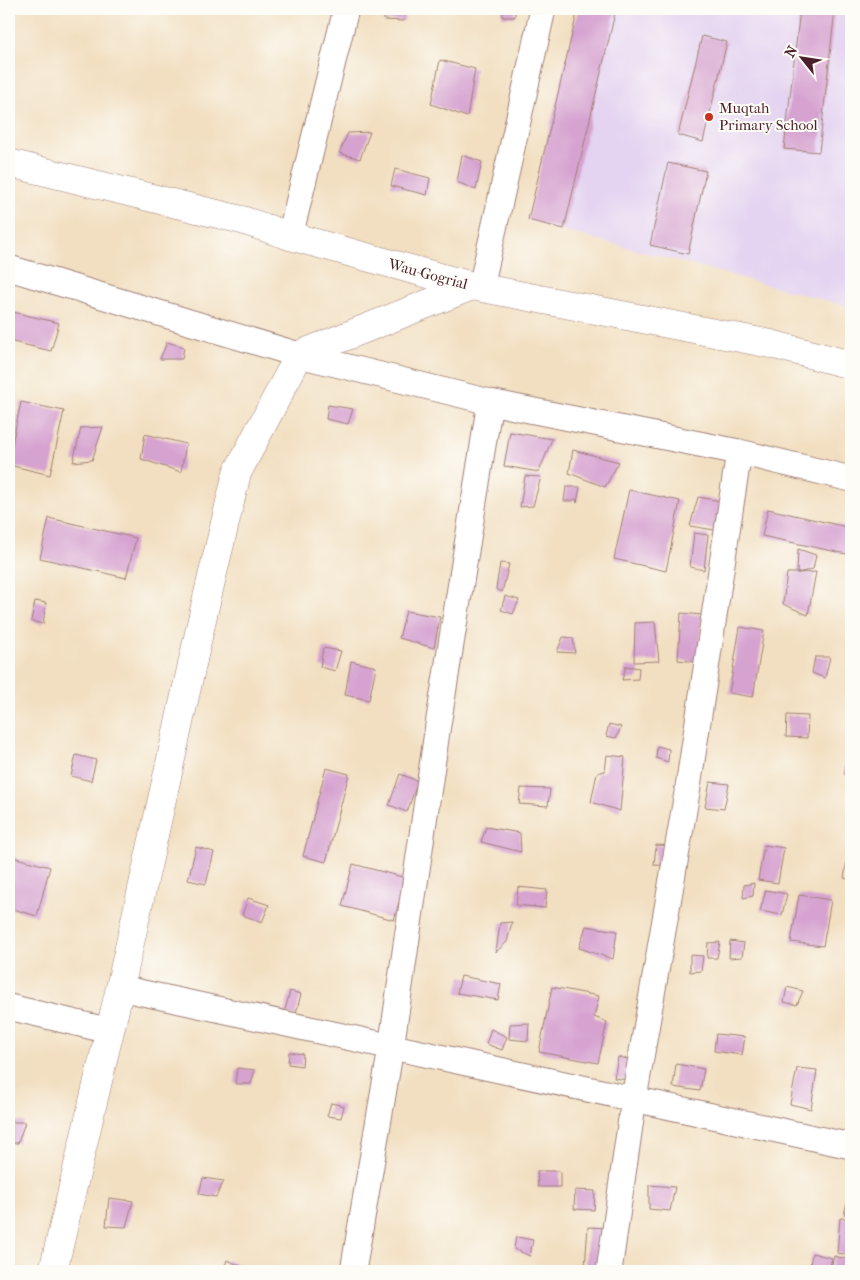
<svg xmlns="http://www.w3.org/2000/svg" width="860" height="1280" font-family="'IM FELL French Canon',serif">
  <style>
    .built { fill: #e4d3f1 }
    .building { fill: #d6a2d0 }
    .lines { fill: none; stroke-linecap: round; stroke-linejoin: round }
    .minor-casing { stroke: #9e7f76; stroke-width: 27 }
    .tertiary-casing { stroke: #9e7f76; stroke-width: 29 }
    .primary-casing { stroke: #9e7f76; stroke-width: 29 }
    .minor { stroke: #fff; stroke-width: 25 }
    .tertiary { stroke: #fff; stroke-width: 28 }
    .primary { stroke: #fff; stroke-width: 28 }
    .poi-dot { fill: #c8321e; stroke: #fdfcf7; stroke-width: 2 }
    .labels { text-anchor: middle; stroke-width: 4; stroke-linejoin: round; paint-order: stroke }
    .poi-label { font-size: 15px; fill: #4a1f2b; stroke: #fdfcf7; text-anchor: start }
    .street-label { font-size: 15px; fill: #4a1f2b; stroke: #fdfcf7 }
  </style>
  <rect width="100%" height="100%" fill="#fdfcf7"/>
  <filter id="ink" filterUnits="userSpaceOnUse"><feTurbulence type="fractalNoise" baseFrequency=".02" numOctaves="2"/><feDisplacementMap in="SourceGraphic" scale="10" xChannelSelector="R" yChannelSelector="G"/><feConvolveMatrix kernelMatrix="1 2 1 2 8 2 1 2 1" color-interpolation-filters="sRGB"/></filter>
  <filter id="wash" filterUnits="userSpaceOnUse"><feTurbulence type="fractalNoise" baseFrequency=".0096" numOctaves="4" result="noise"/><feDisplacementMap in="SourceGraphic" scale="20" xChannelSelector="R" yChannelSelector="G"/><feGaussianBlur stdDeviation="1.12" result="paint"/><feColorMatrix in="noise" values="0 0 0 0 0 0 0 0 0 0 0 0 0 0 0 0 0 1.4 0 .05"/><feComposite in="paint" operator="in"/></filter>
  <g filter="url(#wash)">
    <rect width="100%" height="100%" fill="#f2dfc1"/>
    <!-- built -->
    <path class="built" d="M591,9h260v298l-309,-82z"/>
    <g id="blocks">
      <!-- building -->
      <path class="building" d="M385,9h21l-2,12 -20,-1z
        M503,9h12v8h-13z
        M578,9h38l-52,220 -36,-9z
        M800,9h35l-16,143 -35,-3z
        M702,36l25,6 -24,100 -25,-7z
        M440,60l35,9 -8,48 -36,-13z
        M370,132l-10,27 -21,-6 9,-20z
        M462,155l20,7 -6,28 -19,-8z
        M668,163l38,8 -18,83 -38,-9z
        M395,169l35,9 -3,17 -36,-9z
        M9,311l50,12 -8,28 -42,-10z
        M167,342l17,5 -2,12h-22z
        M21,402l43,9 -14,64 -41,-10v-7z
        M328,405l25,4 -5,15 -22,-5z
        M103,427l-11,33 -19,2 8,-34z
        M510,432l42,7 -13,33 -35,-6z
        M145,434l41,10 -5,28 -40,-13z
        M573,450l46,12 -14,25 -36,-14z
        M525,476l16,1 -8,29 -13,1z
        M566,487h14l-3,16 -1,-4 -5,2h-7z
        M629,490l51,11 -14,70 -52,-12z
        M698,497l28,5 -5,29 -31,-5z
        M768,509l83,19v27l-89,-19z
        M49,518l87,20 -10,40 -86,-20z
        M694,533l14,2 -4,35 -14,-3z
        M798,549l18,6 -3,14 -16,4 19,-1 -8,43 -25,-11 4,-31h10z
        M500,563l9,1 -7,28 -6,-3z
        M505,596l14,4 -6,14 -12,-4z
        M35,601l11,2 -3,21 -12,-3z
        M406,611l34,6 -6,31 -35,-10z
        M681,613l21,2 -3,47 -21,-2z
        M655,622l4,39 -25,1 1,-39z
        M740,627l24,4 -11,66 -24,-4z
        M563,637l10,1 2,15 -18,-1z
        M323,648l18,3 -6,20 -15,-4z
        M815,657h15l-5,21 -13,-5z
        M351,661l25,6 -7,33 -24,-5z
        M626,666l13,2 -1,11 -16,1z
        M787,715l21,1 -1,22 -21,-1z
        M609,724l12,3 -5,11 -10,-2z
        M657,746l12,3 -1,13 -12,-4z
        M846,753h5v22h-6z
        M76,755l20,5 -5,21 -20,-5z
        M607,755l18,2 -5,54 -29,-9 6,-29 8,-2z
        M326,768l23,6 -23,88 -23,-6z
        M400,774l18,7 -11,31 -18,-7z
        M710,782l19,2 -5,25 -19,-2z
        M521,788l29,1 -2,17 -29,-2z
        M486,827l34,6 1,19 -40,-10z
        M850,843l1,1v36l-7,-2z
        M656,845l20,1 -2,20 -20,-1z
        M764,845l20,3 -6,35 -20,-3z
        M196,847l18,5 -8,32 -18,-4z
        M9,856l41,11 -13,49 -28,-8z
        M353,864l53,14 -12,42 -52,-14z
        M754,883l-1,13 -10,2 1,-13z
        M518,887l29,3 -2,18 -29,-3z
        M766,890l21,4 -5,21 -22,-4z
        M799,895l32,5 -8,46 -32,-4z
        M248,898l21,7 -7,17 -20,-7z
        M512,922l-5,20 -11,10 4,-29z
        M586,926l31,5 -4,28 -34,-11z
        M730,941l14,2 -2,14 -13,1z
        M720,942l-3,16h-10l1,-15z
        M690,955l13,1 -2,15 -11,1z
        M461,976l40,8 -3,16 -41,-7z
        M552,987l47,9 -5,21 13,5 -9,41 -59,-11z
        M787,987l16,4 -6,14 -13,-3z
        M290,991l11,3 -6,23 -11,-3z
        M529,1023l-1,18 -19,-2 1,-15z
        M491,1029l16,8 -5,13 -16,-6z
        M716,1034l29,3 -3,18 -28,-4z
        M289,1052l14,2 -1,12 -14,-2z
        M618,1057l20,4 -3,20 -21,-3z
        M676,1064l28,5 -4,22 -27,-4z
        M237,1068l18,2 -4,14h-16z
        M797,1068l20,2 -6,39 -21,-5z
        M331,1103l13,3 -3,12 -14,-2z
        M9,1122h16l-7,21h-9z
        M537,1171h23v16h-22z
        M203,1178l21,3 -8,16 -17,-3z
        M649,1185l26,2 -5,24 -21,-2z
        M851,1188v27l-7,-1z
        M575,1190l20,1 -1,19 -20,-1z
        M109,1198l24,3 -7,26 -20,-1z
        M840,1218l11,1v36l-14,-2z
        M588,1227l20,1 -3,41 -20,-2z
        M516,1237l17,3 -3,16 -16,-7z
        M812,1253l20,5 -3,13h-20z
        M834,1256l17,4v11h-21z
        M227,1260l16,7 -2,4h-18z
        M319,1267l15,3v1h-16z"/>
    </g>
  </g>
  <g filter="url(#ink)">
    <use href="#blocks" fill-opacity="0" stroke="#9e7f76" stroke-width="1"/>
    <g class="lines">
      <defs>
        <path id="minor" d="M290,236l56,-227
          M9,268l290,87 191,47 249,50 112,27
          M481,287l62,-278
          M120,988c244,53 488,104 731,158
          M9,1007l101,24
          M353,1271l38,-223 47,-323 52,-323
          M609,1271l25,-173 54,-311 51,-335"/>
        <path id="tertiary" d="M53,1271l67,-283 85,-382 32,-133 62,-118 173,-69"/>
        <path id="primary" d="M9,163l233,57 48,16 182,50 299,58 80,21"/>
      </defs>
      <!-- minor casing -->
      <use href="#minor" class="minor-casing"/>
      <!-- tertiary casing -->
      <use href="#tertiary" class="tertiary-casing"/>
      <!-- primary casing -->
      <use href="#primary" class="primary-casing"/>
      <!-- minor -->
      <use href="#minor" class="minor"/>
      <!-- tertiary -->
      <use href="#tertiary" class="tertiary"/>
      <!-- primary -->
      <use href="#primary" class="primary"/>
    </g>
  </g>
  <!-- markers -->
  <circle class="poi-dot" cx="709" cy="117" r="5"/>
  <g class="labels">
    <!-- poi labels -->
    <g class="poi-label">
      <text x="719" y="113">Muqtah<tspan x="719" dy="17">Primary School</tspan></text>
    </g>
    <!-- street labels -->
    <g class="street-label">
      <text transform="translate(428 274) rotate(15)" y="5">Wau-Gogrial</text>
    </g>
  </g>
  <!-- margin -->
  <rect width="860" height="1280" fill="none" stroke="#fdfcf7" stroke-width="30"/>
  <!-- north arrow -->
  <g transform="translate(802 58) rotate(300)" stroke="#fdfcf7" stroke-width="4" paint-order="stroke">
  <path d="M0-4L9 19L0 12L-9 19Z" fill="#4a1f2b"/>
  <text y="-8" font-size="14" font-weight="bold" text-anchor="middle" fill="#4a1f2b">N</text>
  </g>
</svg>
